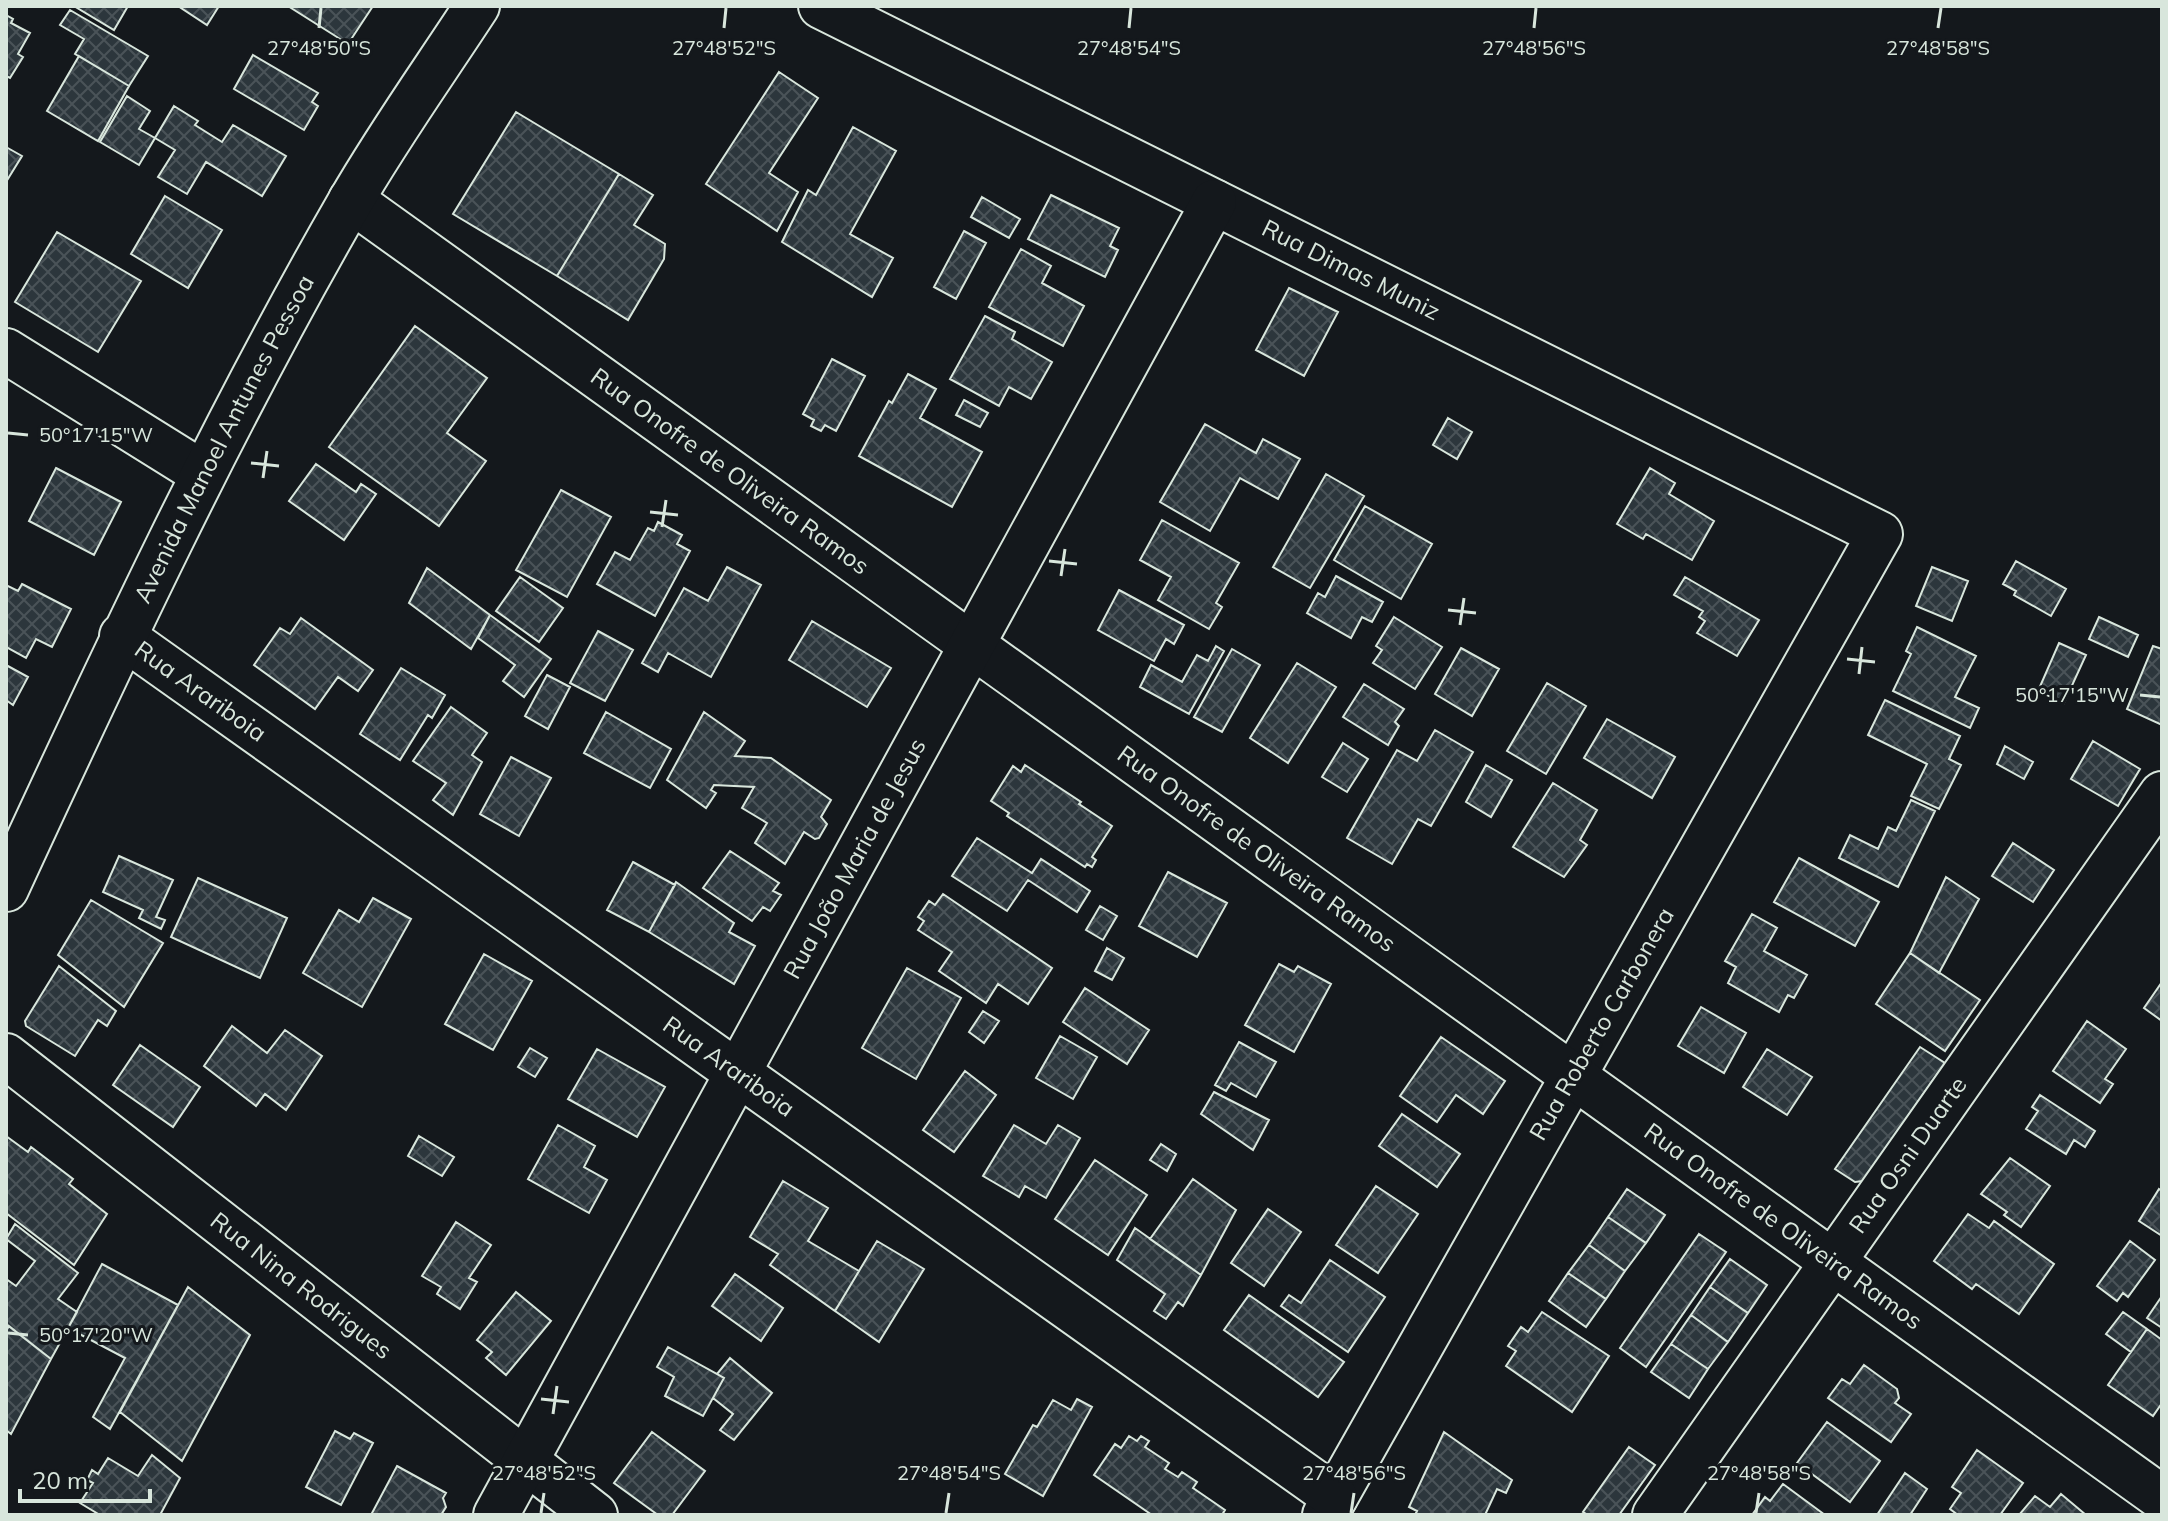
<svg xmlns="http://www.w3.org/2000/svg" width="2168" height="1521" font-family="Mulish,sans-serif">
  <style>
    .building { fill: url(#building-cross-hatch); stroke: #d8e6dc; stroke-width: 2 }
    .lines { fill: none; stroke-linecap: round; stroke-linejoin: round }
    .minor-casing { stroke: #d8e6dc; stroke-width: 48 }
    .major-casing { stroke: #d8e6dc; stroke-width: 48 }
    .minor { stroke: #14181c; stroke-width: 44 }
    .major { stroke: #14181c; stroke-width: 44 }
    .ticks { fill: none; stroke: #d8e6dc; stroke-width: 3 }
    .labels { text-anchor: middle; stroke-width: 6; stroke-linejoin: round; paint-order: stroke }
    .street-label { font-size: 24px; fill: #d8e6dc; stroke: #14181c }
    .ticks-label { font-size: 20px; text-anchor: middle; fill: #d8e6dc; stroke: #14181c; stroke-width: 6; stroke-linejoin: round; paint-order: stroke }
  </style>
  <defs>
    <pattern id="building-cross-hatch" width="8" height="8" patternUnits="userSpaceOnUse" patternTransform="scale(2)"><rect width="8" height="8" fill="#2c363c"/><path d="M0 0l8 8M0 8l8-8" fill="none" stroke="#4a5358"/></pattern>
  </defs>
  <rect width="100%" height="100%" fill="#14181c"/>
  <!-- building -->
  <path class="building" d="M74,6h54l-14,24z
    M178,6h41l-12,19z
    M288,6h85l-25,38z
    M70,10l78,46 -19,30 -54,-32 9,-15 -24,-14z
    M6,15l7,4 -2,4 19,10 -12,21 5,3 -13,21 -4,-2z
    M253,55l65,38 -6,9 6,4 -14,24 -70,-41z
    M79,56l50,30 -31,55 -51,-30z
    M779,72l39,26 -49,75 29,19 -21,39 -71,-47z
    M127,96l23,15 -11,18 16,9 -16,27 -39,-23z
    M174,106l24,15 -3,4 27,17 11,-17 53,31 -24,40 -56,-34 -19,32 -29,-17 17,-27 -20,-12z
    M516,112l103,62 -62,102 -104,-62z
    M853,127l43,24 -46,83 43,24 -21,39 -90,-55 26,-52 8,5z
    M6,147l16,9 -16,26z
    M619,174l34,21 -19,30 31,19 -1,15 -36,61 -71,-44z
    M1051,195l68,33 -9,18 8,4 -13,27 -77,-38z
    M165,196l57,34 -34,58 -57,-34z
    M982,197l38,22 -11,19 -38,-21z
    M964,231l22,12 -30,56 -22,-12z
    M57,232l84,49 -43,71 -83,-50z
    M1021,249l30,17 -9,17 42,23 -21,40 -74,-39z
    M1289,288l49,24 -34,64 -48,-26z
    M985,316l30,16 -3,7 40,23 -21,37 -22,-12 -10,19 -49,-27z
    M415,326l72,52 -40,55 39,28 -47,65 -110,-79z
    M832,359l33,17 -29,55 -11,-6 -4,6 -10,-5 3,-6 -11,-6z
    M908,374l28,15 -16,29 62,34 -30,55 -93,-51 30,-55 3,2z
    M964,400l24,13 -8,14 -24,-12z
    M1448,418l24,14 -15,27 -24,-14z
    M1205,424l51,29 7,-14 37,20 -22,40 -38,-21 -30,53 -50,-29z
    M316,464l40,28 5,-8 15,10 -32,46 -55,-39z
    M56,468l65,34 -27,53 -65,-34z
    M1650,468l25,15 -6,11 45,27 -22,39 -46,-26 -3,5 -26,-15z
    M1326,474l38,22 -54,92 -37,-21z
    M561,490l50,27 -44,80 -51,-27z
    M1365,506l67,38 -31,55 -67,-39z
    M1162,520l77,43 -23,40 6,4 -13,22 -51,-29 13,-23 -31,-17z
    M658,522l24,13 -5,9 13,7 -35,65 -58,-32 18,-32 15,8 18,-32 6,3z
    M2016,561l50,28 -15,27 -37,-21 2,-4 -13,-7z
    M727,567l34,18 -50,92 -43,-24 -10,19 -16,-9 42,-75 24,13z
    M1932,567l36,14 -16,40 -36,-15z
    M427,568l63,47 -19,34 -62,-46z
    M1336,576l47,26 -11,20 -10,-5 -11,21 -44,-25 11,-20 7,4z
    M520,577l43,31 -24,34 -43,-31z
    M1685,577l74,43 -22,36 -40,-23 8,-12 -6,-4 4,-6 -29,-16z
    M22,584l49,25 -19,38 -16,-8 -10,19 -20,-11v-62l12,6z
    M1119,590l65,35 -10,19 -8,-5 -12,22 -56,-31z
    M490,615l61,44 -27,38 -21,-16 12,-16 -37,-27z
    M1394,617l48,30 -27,42 -42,-26 9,-13 -6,-4z
    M2099,617l39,18 -10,22 -39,-18z
    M301,618l72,52 -15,21 -20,-14 -23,32 -61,-44 26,-37 10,6z
    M812,621l79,47 -24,39 -78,-47z
    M1917,627l59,29 -21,41 24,11 -9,20 -77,-37 18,-37 -5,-3z
    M598,631l35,19 -28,51 -35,-18z
    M2059,643l27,12 -22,48 -26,-12z
    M1216,646l8,5 -35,63 -49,-27 11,-22 31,17 15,-27 11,6z
    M2153,646l9,3v76l-35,-16z
    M1461,648l38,21 -27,47 -37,-22z
    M1232,649l28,16 -38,67 -28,-15z
    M1297,663l39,24 -48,76 -38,-25z
    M6,665l22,12 -15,28 -7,-5z
    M401,668l44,27 -13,23 -4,-3 -28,45 -40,-26z
    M547,675l23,12 -22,42 -23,-13z
    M1547,683l39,23 -40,68 -39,-23z
    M1364,684l40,25 -9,13 4,4 -11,19 -45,-28z
    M1885,700l75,36 -11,23 12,6 -22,44 -28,-13 16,-32 -59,-29z
    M451,707l36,26 -15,22 10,7 -29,53 -20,-15 13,-17 -33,-22z
    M606,712l65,37 -21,39 -66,-35z
    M704,712l41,29 -10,15 36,2 60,42 -10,17 6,7 -8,14 -4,1 -11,-7 -19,32 -30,-21 12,-20 -25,-15 12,-21 -40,-2 -3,5 5,3 -10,15 -39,-28z
    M1607,719l68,38 -23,41 -68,-40z
    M1435,730l38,22 -42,74 -13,-7 -26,45 -45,-26 50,-88 20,11z
    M2093,741l47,28 -22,37 -47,-27z
    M1343,743l25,16 -21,33 -25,-15z
    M2005,746l28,16 -9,17 -27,-15z
    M511,757l40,21 -32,58 -39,-22z
    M1025,765l56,37 -2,2 33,22 -20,31 4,3 -4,7 -5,-3 -2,3 -78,-51 2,-3 -18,-12 22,-35 8,6z
    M1486,765l26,15 -21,37 -25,-15z
    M1553,783l44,27 -17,30 7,5 -23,32 -51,-30z
    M1911,800l24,11 -37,76 -59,-29 11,-23 28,14 10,-22 8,4z
    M977,838l55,35 9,-14 49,32 -13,21 -49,-32 -21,31 -55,-35z
    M2013,843l41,27 -21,32 -41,-26z
    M730,851l49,32 -6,8 8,4 -11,16 -7,-4 -11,14 -49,-33z
    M119,856l54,24 -17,37 9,3 -4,9 -22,-11 4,-8 -40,-18z
    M1799,858l80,44 -24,44 -81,-44z
    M633,862l42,23 -26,47 -42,-22z
    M1168,872l59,31 -30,54 -58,-31z
    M1946,877l33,22 -40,74 -29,-20z
    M198,878l89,40 -27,60 -89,-41z
    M676,882l58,41 -5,9 26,14 -21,38 -85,-52z
    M943,894l109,74 -24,36 -30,-20 -12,19 -47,-32 13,-19 -34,-22 6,-9 -6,-4 11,-16 6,4z
    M373,898l38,21 -49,88 -59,-34 36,-63 20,12z
    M91,900l72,43 -39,64 -66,-52z
    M1100,906l17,10 -14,24 -17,-10z
    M1752,914l25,14 -13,23 43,24 -13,23 -6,-3 -9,17 -51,-29 8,-16 -11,-6z
    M1107,948l17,10 -12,22 -17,-9z
    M1910,953l70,47 -35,51 -69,-47z
    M484,954l48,27 -39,69 -48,-26z
    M1279,964l15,8 4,-6 33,18 -37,68 -49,-27z
    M59,966l57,45 -9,15 -9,-6 -23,36 -49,-30 -1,-5z
    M907,968l54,30 -45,81 -54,-31z
    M2162,982v39l-18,-13z
    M1085,988l64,42 -22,34 -64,-42z
    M1701,1007l45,26 -22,40 -46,-27z
    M983,1011l16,10 -15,22 -15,-11z
    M2087,1021l39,28 -21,30 8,5 -13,19 -47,-32z
    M232,1026l35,27 18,-23 37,26 -36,54 -21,-16 -9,12 -52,-40z
    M1060,1036l37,21 -24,42 -37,-21z
    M1441,1037l64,44 -22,33 -27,-19 -19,27 -37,-26z
    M1239,1042l37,20 -20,35 -25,-14 -5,8 -11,-6z
    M140,1045l60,42 -27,40 -60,-42z
    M1920,1047l25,16 -82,118 -8,1 -20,-13z
    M530,1048l17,10 -12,19 -17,-10z
    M597,1049l68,38 -28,50 -69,-38z
    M1767,1049l45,28 -25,38 -44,-28z
    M965,1071l31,24 -42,57 -31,-22z
    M1214,1092l55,28 -16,30 -52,-36z
    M2040,1095l55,36 -10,16 -11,-7 -8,14 -40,-25 12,-18 -6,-4z
    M1402,1114l58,40 -23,33 -58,-41z
    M558,1125l37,21 -11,21 23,13 -18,33 -61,-34z
    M1014,1125l32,19 12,-19 22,13 -34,60 -21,-12 -6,11 -36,-21z
    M6,1136l22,16 3,-5 42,32 -4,5 38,30 -33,51 -68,-52z
    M419,1136l35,21 -12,19 -34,-20z
    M1161,1144l15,10 -9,17 -17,-11z
    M2010,1158l40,28 -29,41 -17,-12 3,-3 -26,-18z
    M1095,1160l52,35 -39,60 -53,-36z
    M1193,1179l43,31 -35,65 -51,-36z
    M783,1181l45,27 -20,33 51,30 -24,40 -65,-46 8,-11 -28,-17z
    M1376,1186l42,28 -40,59 -42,-28z
    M1627,1189l38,26 -19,28 -38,-26z
    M2159,1189l3,2v45l-23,-15z
    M1268,1209l33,23 -37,54 -33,-23z
    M1968,1214l21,14 5,-7 60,43 -35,50 -43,-30 -4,5 -38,-28z
    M1608,1217l38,26 -21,28 -36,-26z
    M456,1222l35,23 -22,33 8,4 -17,27 -23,-15 4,-7 -19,-11z
    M15,1224l63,49 -20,26 19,13 -26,47 -45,-35v-45l10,7 19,-25 -29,-22z
    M1135,1228l66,47 -18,31 -5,-4 -12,17 -12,-8 11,-17 -48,-34z
    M1699,1234l27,18 -80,115 -26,-19z
    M877,1241l47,28 -45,73 -44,-31z
    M2130,1241l25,19 -27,37 -5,-4 -6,8 -20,-15z
    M1589,1245l36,26 -19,28 -38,-26z
    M1730,1259l37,26 -19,28 -38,-26z
    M1330,1260l55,37 -37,55 -67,-46 8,-11 12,8z
    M102,1264l76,41 -68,124 -17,-12 32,-59 -57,-30z
    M1568,1273l38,26 -20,28 -37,-26z
    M735,1274l48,34 -22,33 -49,-35z
    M188,1287l62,48 -68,126 -62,-49z
    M1710,1287l38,26 -20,29 -37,-27z
    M516,1292l35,29 -45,54 -20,-17 6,-6 -15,-12z
    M1249,1295l95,67 -26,35 -94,-67z
    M2162,1296v32l-15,-10z
    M1542,1312l67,44 -37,56 -66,-46 10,-15 -8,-5 13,-19 7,5z
    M2123,1312l24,17 -16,23 -25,-18z
    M1691,1315l37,27 -20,27 -37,-25z
    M9,1326l42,33 -40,75 -5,-4v-99z
    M2147,1329l15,11v63l-9,13 -45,-31z
    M1671,1344l37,25 -19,29 -38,-26z
    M668,1347l56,31 -21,38 -38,-20 9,-19 -17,-10z
    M730,1358l42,35 -38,47 -14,-10 13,-16 -20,-16 11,-20 -7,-4z
    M1864,1365l33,24 2,9 -4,5 16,11 -20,28 -63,-44 14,-19 8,5z
    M1077,1399l15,8 -49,89 -38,-22 28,-49 4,2 16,-27 18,10z
    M1827,1422l53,39 -30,41 -53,-39z
    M335,1431l15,8 4,-6 19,10 -32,62 -35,-18z
    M652,1432l53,39 -33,44h-14l-44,-32z
    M1444,1432l68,48 -6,13 -9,-4 -12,26h-70l2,-4 -8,-4z
    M1129,1436l8,5 4,-5 8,5 -4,6 24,16 -4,6 13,8 4,-5 15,10 -4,6 32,22 -3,5h-70l-58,-40 21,-31 6,4z
    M1629,1447l26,18 -36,50h-31l-5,-3z
    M1977,1450l46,33 -23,32h-42l-8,-6 11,-16 -9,-6z
    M152,1455l28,23 -20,37h-60l-20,-12 13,-20 -6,-3 5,-10 6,4 10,-16 30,18z
    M397,1466l49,27 -3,5 3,9 -5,8h-70z
    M1905,1473l22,16 -17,26h-33z
    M1783,1484l42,31h-73l13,-18 5,4z
    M2061,1494l25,21h-67l16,-19 15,11z"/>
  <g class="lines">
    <defs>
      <g id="minor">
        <path id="s1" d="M821,6l1059,528 -555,981"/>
        <path id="s2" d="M351,200l1811,1298"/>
        <path d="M6,351l196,122"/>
        <path id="s3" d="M122,636l1213,861"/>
        <path id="s4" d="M6,1056l589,459"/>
        <path id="s5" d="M496,1515l718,-1313"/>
        <path id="s6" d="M1655,1515l507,-721"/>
      </g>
      <g id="major">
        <path id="s7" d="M6,889c107,-232 215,-463 343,-685 39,-68 85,-132 128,-198"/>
      </g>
    </defs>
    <!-- minor casing -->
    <use href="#minor" class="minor-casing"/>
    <!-- major casing -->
    <use href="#major" class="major-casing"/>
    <!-- minor -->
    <use href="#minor" class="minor"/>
    <!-- major -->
    <use href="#major" class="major"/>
  </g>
  <!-- ticks -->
  <path class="ticks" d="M319,28l2,-20M724,28l2,-20M1129,28l2,-20M1534,28l2,-20M1938,28l3,-20M8,433l20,2M251,463l28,3M263,478l4,-27M650,512l28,3M662,527l4,-27M1049,561l28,3M1061,576l4,-27M1448,610l28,3M1460,625l4,-27M1847,659l28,3M1859,674l3,-27M2140,695l20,2M8,1333l20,2M541,1399l28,3M553,1414l4,-28M541,1513l3,-20M946,1513l3,-20M1351,1513l3,-20M1756,1513l3,-20"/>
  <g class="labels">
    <!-- street labels -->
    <g class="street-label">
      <text dy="8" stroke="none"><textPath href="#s1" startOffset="592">Rua Dimas Muniz</textPath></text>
      <text dy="8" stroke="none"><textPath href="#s7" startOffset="500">Avenida Manoel Antunes Pessoa</textPath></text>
      <text dy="8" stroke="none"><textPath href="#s2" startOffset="466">Rua Onofre de Oliveira Ramos</textPath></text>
      <text dy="8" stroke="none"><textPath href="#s3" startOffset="96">Rua Arariboia</textPath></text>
      <text dy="8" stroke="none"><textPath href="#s2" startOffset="1114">Rua Onofre de Oliveira Ramos</textPath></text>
      <text dy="8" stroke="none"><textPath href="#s5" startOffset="748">Rua João Maria de Jesus</textPath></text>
      <text transform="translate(1602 1024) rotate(-60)" y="8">Rua Roberto Carbonera</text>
      <text dy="8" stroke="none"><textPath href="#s3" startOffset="744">Rua Arariboia</textPath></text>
      <text dy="8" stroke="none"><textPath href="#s6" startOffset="440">Rua Osni Duarte</textPath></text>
      <text dy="8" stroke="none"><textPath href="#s2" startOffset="1762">Rua Onofre de Oliveira Ramos</textPath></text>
      <text dy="8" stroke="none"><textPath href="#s4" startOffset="374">Rua Nina Rodrigues</textPath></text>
    </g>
  </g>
  <g class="ticks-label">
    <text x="319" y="55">27°48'50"S</text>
    <text x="724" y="55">27°48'52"S</text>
    <text x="1129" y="55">27°48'54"S</text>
    <text x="1534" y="55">27°48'56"S</text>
    <text x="1938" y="55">27°48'58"S</text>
    <text x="96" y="442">50°17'15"W</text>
    <text x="2072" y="702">50°17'15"W</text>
    <text x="96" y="1342">50°17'20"W</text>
    <text x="544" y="1480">27°48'52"S</text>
    <text x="949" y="1480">27°48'54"S</text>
    <text x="1354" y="1480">27°48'56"S</text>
    <text x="1759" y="1480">27°48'58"S</text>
  </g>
  <!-- border -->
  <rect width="2168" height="1521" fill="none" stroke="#d8e6dc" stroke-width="16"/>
  <!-- scale -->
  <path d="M20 1489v12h130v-12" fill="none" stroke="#d8e6dc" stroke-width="4"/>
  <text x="32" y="1489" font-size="24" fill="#d8e6dc" stroke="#14181c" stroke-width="6" paint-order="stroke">20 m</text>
</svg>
